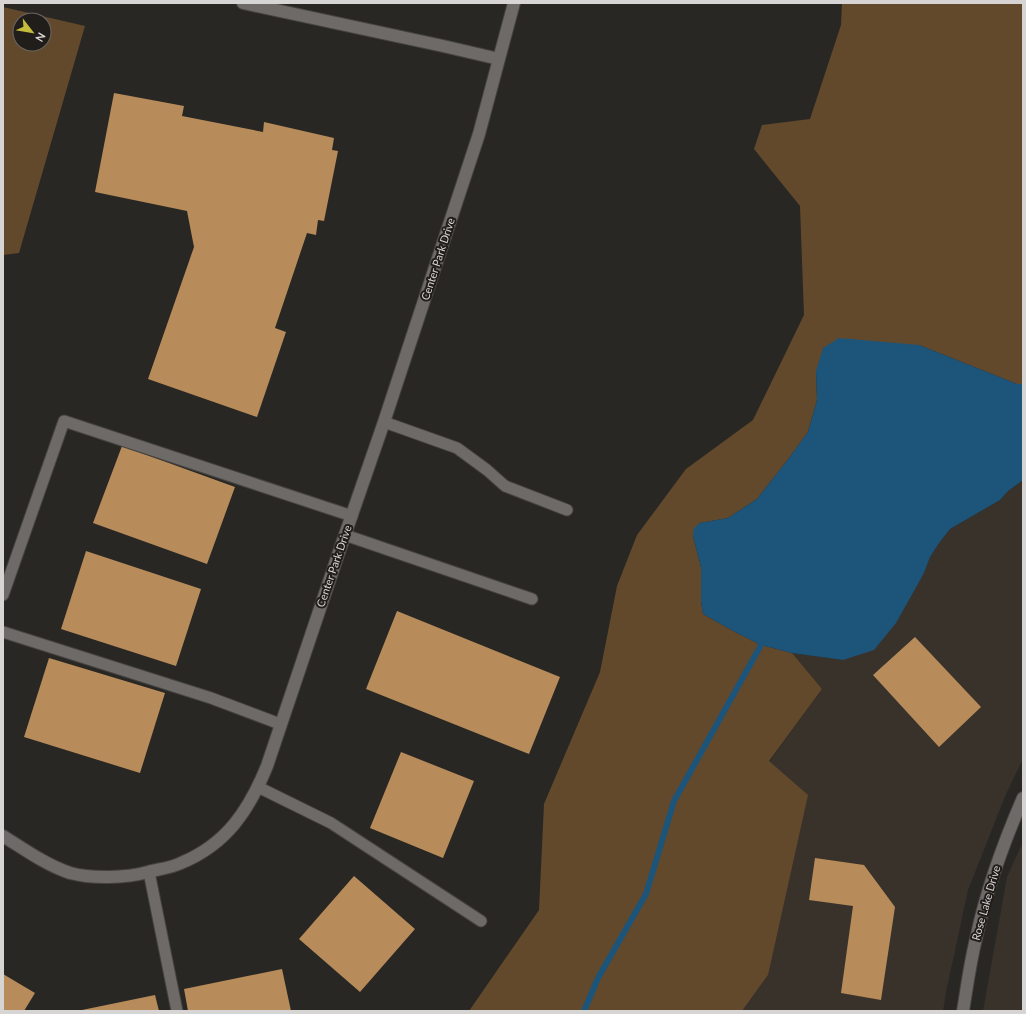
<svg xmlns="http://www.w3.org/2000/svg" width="1026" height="1014" font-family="Lato,sans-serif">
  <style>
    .built { fill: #39322b }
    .green { fill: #62492c; fill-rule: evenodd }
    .water { fill: #1d547a }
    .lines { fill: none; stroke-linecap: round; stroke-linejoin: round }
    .stream { stroke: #1d547a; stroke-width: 6 }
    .building { fill: #b78c5a }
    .lane-casing { stroke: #454340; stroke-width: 13 }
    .street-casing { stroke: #454340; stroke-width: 14 }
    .lane { stroke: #6d6a67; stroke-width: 11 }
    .street { stroke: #6d6a67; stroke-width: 12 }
    .labels { text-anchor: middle; stroke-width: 4; stroke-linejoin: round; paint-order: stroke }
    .street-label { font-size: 11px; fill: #d7d5d3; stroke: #201d1a }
  </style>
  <rect width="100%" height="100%" fill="#292724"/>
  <!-- built -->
  <path class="built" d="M1023,480v279l-17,35 -38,96 -22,102 -3,19h-201l26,-36 1,-213 53,-73 -30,-36 51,7 81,-87 6,-16 9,-14 11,-14 50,-29 8,-9z
    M1023,842v169h-40l24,-134z"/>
  <!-- green -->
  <path class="green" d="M842,3h181v381h-6l-98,-39 -103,26 1,29 -9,32 -19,26 -32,41 -29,19 -28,5 -7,13 8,31v34l2,13 32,18 26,13 31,8 30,36 -53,72 39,34 -40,180 -26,36h-273l70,-101 5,-106 56,-132 17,-86 20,-51 49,-66 67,-49 51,-105 -4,-109 -46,-57 8,-24 48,-6 31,-94z
    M3,7l82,19 -66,227 -16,2zM20,20h24v24h-24z"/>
  <!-- water -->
  <path class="water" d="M839,338l80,7 98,39h6v96l-15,11 -8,9 -50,29 -11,14 -9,14 -6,16 -28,50 -22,27 -31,10 -51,-7 -31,-8 -26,-13 -32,-18 -2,-13v-34l-8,-31 1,-8 6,-5 28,-5 29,-19 32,-41 19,-26 9,-32 -1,-29 7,-23z"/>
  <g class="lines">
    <!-- stream -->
    <path class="stream" d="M584,1011l14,-33 48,-84 28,-93 87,-156"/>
  </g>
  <!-- building -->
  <path class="building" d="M114,93l70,13 -2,10 81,16 1,-10 70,16 -2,12 6,1 -14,70 -6,-1 -2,15 -9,-2 -32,95 11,4 -29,85 -109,-38 46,-132 -7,-36 -92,-19z
    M122,446l113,41 -28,77 -114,-41z
    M86,551l115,38 -25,77 -115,-37z
    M397,611l163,66 -31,77 -163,-65z
    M915,637l66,70 -42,40 -66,-72z
    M49,658l116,35 -25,80 -116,-36z
    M401,752l73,29 -31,77 -73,-30z
    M815,858l49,7 31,42 -14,93 -40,-7 12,-87 -44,-6z
    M354,876l61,53 -55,63 -61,-53z
    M282,969l9,42h-103l-4,-22z
    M3,974l32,19 -11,18h-21z
    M155,995l4,16h-77v-1z"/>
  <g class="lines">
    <defs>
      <path id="lane" d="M384,422l73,26 30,22 18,16 62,24
        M345,535l187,64
        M3,595l61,-174 288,95
        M3,632l208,66 69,26
        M258,787l73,36 150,98
        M149,872l28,139"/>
      <path id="street" d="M499,59l15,-56
        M3,836c21,13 43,29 67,37 22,6 56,5 78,-1 11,-3 23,-4 33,-9 46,-19 68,-53 86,-97l71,-211 46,-133 95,-288 20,-75 -56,-13 -200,-43
        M963,1011c4,-24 7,-48 13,-72 10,-48 27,-95 47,-141"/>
    </defs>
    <!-- lane casing -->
    <use href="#lane" class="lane-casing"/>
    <!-- street casing -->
    <use href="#street" class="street-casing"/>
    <!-- lane -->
    <use href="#lane" class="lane"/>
    <!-- street -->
    <use href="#street" class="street"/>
  </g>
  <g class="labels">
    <!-- street labels -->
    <g class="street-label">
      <text transform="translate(438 259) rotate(-72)" y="4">Center Park Drive</text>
      <text transform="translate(334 566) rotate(-71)" y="4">Center Park Drive</text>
      <text transform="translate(986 903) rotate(-74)" y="4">Rose Lake Drive</text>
    </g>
  </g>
  <!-- border -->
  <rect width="1026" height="1014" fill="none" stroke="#d7d5d3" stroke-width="8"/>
  <!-- north arrow -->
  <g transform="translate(32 32) rotate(121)"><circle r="19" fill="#201d1a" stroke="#696764"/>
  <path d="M0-3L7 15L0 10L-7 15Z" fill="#c6bc3c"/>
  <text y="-6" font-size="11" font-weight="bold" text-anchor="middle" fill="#d7d5d3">N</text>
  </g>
</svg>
